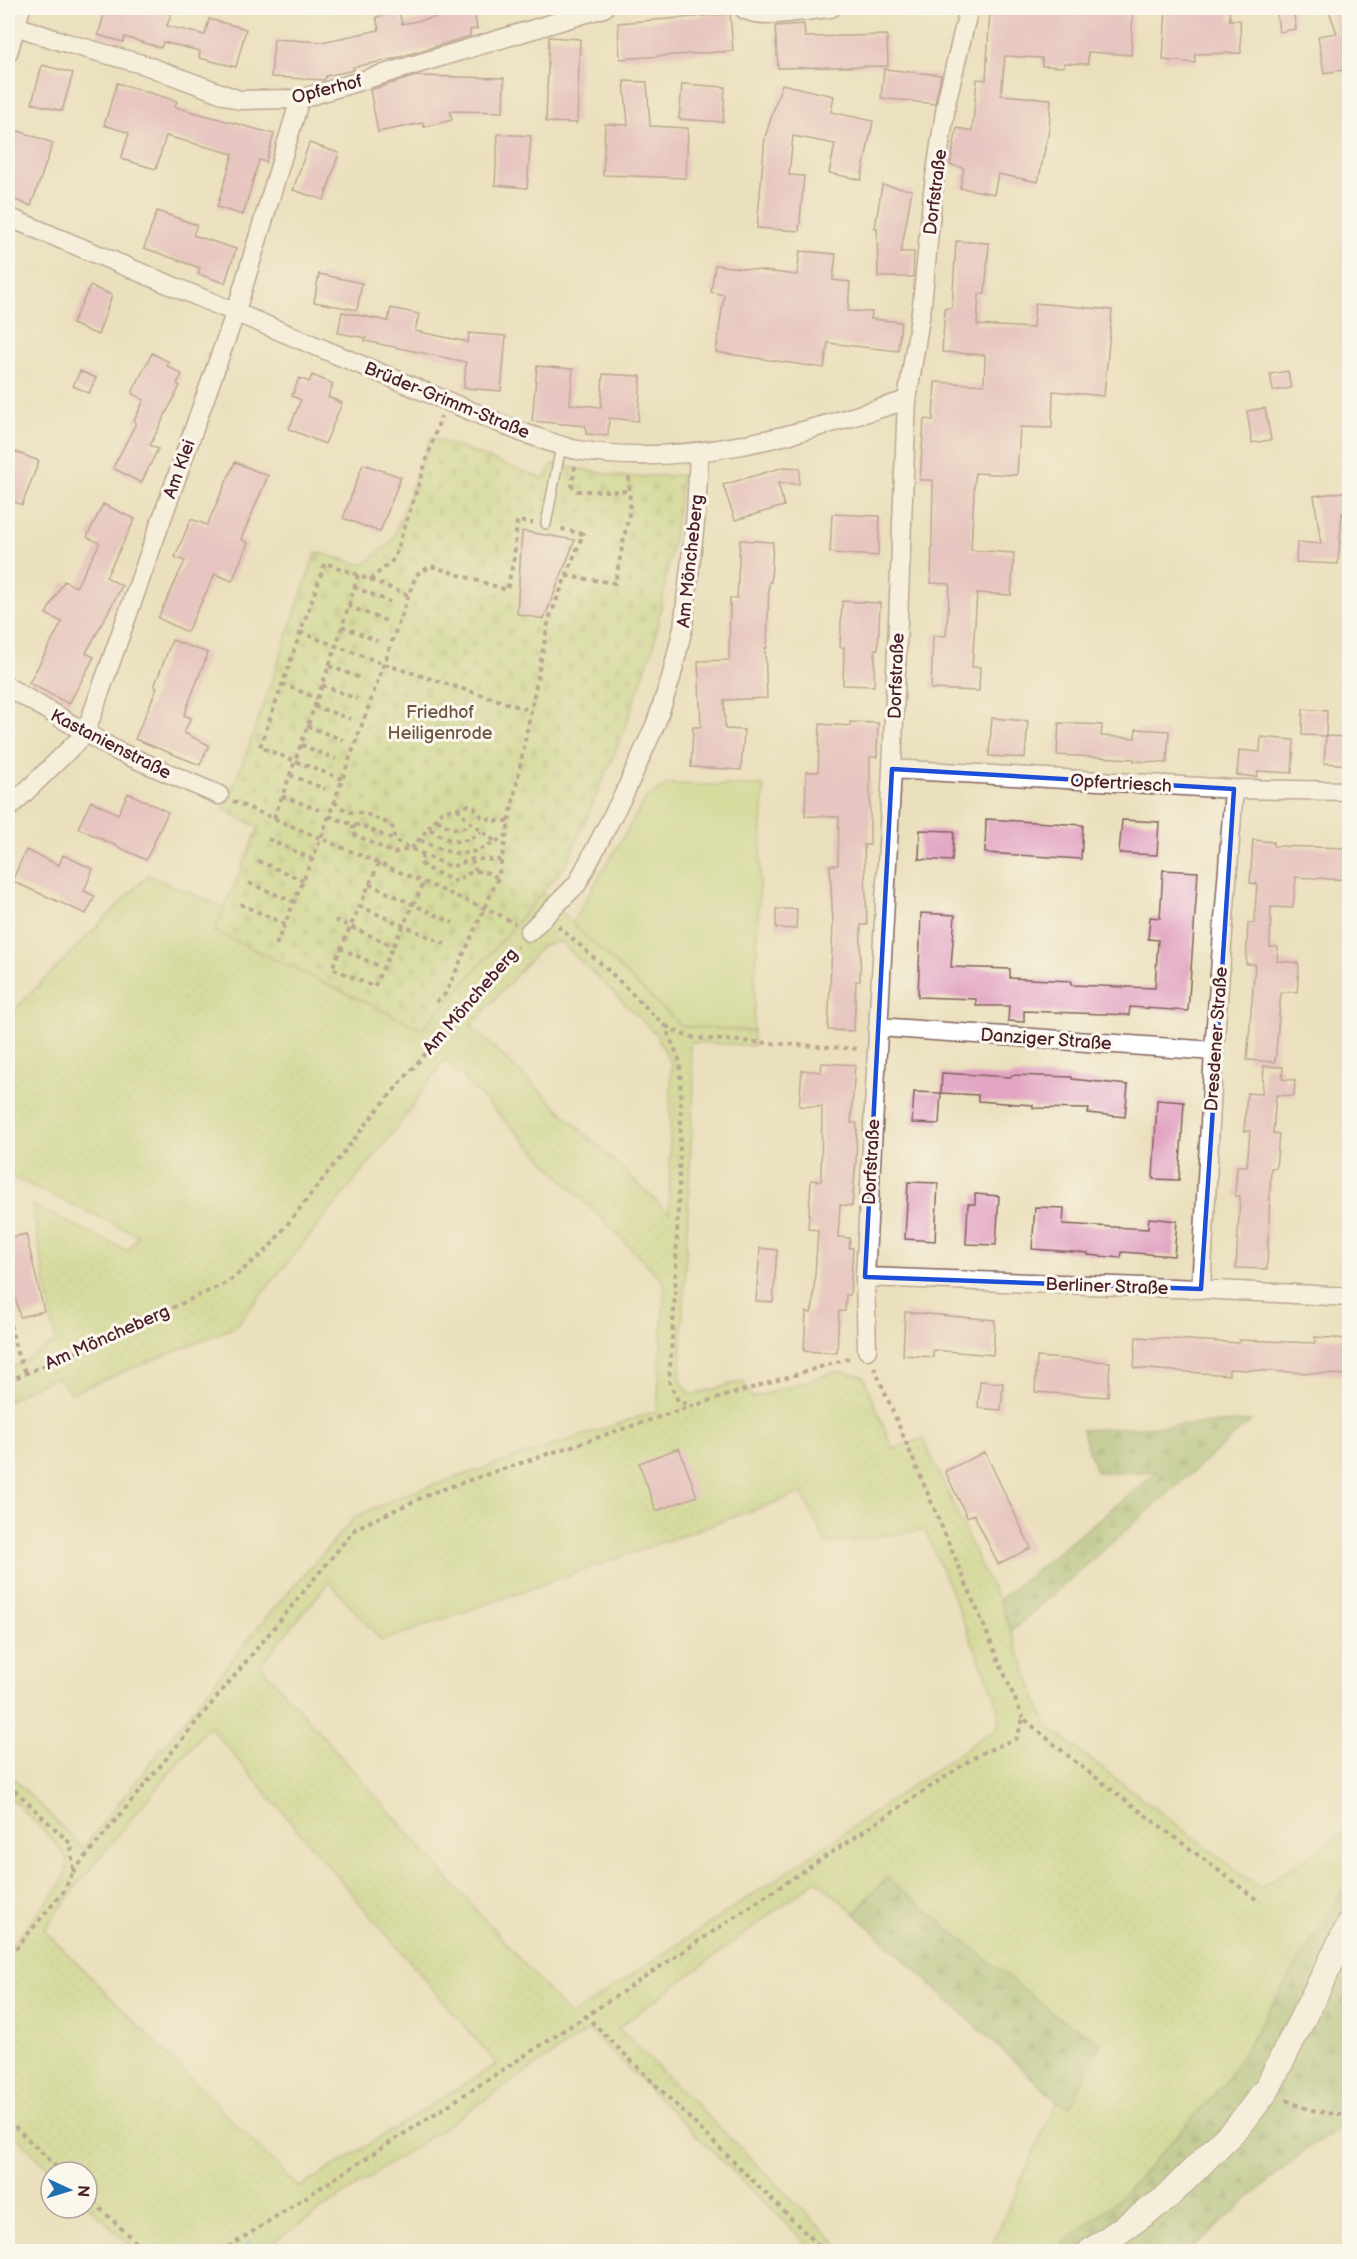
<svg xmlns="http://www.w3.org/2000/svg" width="1357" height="2259" font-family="'Balsamiq Sans',sans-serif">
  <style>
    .grass { fill: url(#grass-dots); stroke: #847a52; stroke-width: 1.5; fill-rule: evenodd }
    .forest { fill: url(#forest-firs); stroke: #706a4a; stroke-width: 1.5 }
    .cemetery { fill: url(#cemetery-stones); stroke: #847a52; stroke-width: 1.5 }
    .garden { fill: #bdd479; stroke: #847a52; stroke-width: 1.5 }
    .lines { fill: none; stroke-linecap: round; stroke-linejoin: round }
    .stream { stroke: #50bdc9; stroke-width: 6 }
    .building { fill: #e2a4c3 }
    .service-casing { stroke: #82635e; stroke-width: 12 }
    .minor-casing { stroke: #82635e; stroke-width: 21 }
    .secondary-casing { stroke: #82635e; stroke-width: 28 }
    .path { stroke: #82635e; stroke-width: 4; stroke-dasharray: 4.5 4.5; stroke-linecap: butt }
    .service { stroke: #fff; stroke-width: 9 }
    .minor { stroke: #fff; stroke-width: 18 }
    .secondary { stroke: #fff; stroke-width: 26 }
    .marked { fill: none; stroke: #1d4ed8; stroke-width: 4.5; stroke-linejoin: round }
    .labels { text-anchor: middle; stroke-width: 6; stroke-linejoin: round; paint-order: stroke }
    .street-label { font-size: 18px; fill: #4a1f2b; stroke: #fbf7ec }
    .park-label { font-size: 18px; fill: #6c5542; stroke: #fbf7ec }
  </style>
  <defs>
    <pattern id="grass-dots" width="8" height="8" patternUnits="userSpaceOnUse" patternTransform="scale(1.5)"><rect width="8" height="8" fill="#bdd479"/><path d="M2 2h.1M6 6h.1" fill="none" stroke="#a4b669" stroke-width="1.8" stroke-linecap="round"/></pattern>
    <pattern id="forest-firs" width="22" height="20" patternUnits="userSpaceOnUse" patternTransform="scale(1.5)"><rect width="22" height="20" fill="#96b669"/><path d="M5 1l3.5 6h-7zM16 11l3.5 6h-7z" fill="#7c9357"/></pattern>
    <pattern id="cemetery-stones" width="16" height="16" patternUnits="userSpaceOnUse" patternTransform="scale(1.5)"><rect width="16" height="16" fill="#bdd479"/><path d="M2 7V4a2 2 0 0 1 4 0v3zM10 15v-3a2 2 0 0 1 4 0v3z" fill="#a4b669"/></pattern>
  </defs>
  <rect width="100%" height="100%" fill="#fbf7ec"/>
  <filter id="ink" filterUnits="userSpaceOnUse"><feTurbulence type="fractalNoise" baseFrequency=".0167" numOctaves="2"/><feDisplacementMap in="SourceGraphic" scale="12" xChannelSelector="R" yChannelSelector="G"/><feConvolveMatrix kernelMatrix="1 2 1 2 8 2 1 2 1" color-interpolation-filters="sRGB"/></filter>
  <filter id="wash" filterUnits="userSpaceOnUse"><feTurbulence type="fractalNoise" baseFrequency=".008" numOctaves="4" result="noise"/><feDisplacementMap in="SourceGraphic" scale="24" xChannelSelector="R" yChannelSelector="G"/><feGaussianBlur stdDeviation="1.35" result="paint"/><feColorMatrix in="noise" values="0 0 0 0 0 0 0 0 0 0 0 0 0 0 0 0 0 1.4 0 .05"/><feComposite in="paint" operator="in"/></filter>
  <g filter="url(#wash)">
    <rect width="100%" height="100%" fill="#ebe0be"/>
    <!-- grass -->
    <path class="grass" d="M148,875l77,33 -10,23 207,98 40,-43 81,-94 29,31 110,103 71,5v15l-64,-4 5,41 -14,296 11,16 52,-14 9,17 87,-27 24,5 30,73 30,-11 60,133 16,29 48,126 213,162 78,-50 11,-12v54l-3,8 -122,195 -99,110 -70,58h-66l68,-150 14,6 30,-65 -45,-26 -184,-124 -17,22 -38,-34 -199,148 227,223h-31l-225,-221 -329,221h-124l-49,-46v-33h-35l-44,-42v-180l55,-68 5,-21 -11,-17 -49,-49v-22l75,75 180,-227 92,-104 51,-23 251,-83 8,-128 -220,-223 -54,76 -156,191 -164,66 -16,-16 -28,13 -19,12v-32l48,-28 -24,-137 96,46 10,-16 -130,-60v-159zM561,942l94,91 16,31 -2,149 -198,-187 72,-81zM802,1493l25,51 98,-14 70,166 5,29 -213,147 -217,144 -310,-351 69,-83 53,59zM209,1726l288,338 -198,124 -255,-258 49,-65z"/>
    <!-- forest -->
    <path class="forest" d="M1251,1421l-240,210 -12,-31 158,-128h-61l-14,-42z
      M887,1878l169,138 45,26 -30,65 -14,-6 -202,-187 17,-22z
      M1349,1880v244l-43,25 -117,102 -134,1 70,-59 99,-110z"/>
    <!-- cemetery -->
    <path class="cemetery" d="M431,437l113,42 9,-15 71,13 58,-2 -6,50 -22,120 -32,91 -56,129 -104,121 -40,43 -207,-98 44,-104 -36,-17 24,-58 69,-200 48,13 28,-24z"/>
    <!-- garden -->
    <path class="garden" d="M668,784l96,2 -11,245 -71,-5 -110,-103 73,-123z"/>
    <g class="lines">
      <!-- stream -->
      <path class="stream" d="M238,2252l12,-8"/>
    </g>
    <g id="blocks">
      <!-- building -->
      <path class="building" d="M106,8h43l22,6 -4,12 38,9 4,-16 37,10 -10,38 -37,-9 1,-7 -37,-9 -2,6 -36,-11 -2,5 -25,-7z
        M990,8h105v2l38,1 -2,44 -43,-3v12l-24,-1v4l-22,-1v-8l-37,-2 -4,39 50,4 -2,31 -11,52 -40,-8 -4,20 -34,-6 4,-20 -14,-3 7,-37 15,3 5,-52 9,1z
        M1166,8h63l1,12h10l1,33 -46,1v9l-32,-3z
        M1293,8l3,21 -17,3 -3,-23z
        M1328,8h22v61l-26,4 -6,-37 19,-3z
        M474,10l3,19 -7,1v6l-77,23 -40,8 1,3 -28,6 -2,4 -53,-3 3,-38 48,3 57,-12 -3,-13 23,-5 3,12z
        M730,14l3,37 -113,8 -2,-36z
        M804,24l1,13 82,-2 1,31 -110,2 -3,-42z
        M549,37l31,2 -3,84 -31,-1z
        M42,65l31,8 -11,38 -30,-8z
        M884,69l57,6 -6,29 -54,-6z
        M416,76l88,2 -1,34 -53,-1 2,9 -28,7 -1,-4 -45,9 -8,-42z
        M624,81l23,1 3,44 38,2 -2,50 -83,-3 2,-51 23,1z
        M117,83l60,18 -2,6 99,27 -8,28 -7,-2 -16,55 -26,-8 16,-53 -67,-18 -10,33 -35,-10 8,-26 -25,-8z
        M682,84l43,3 -2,35 -44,-3z
        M782,84l52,12 -3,16 42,9 -12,59 -32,-7 6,-29 -42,-8 -4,39 15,1 -5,55 -42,-3 8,-91z
        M16,130l37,13 -22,63 -23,-9v-44z
        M498,134l33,2 -4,52 -32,-3z
        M309,143l30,10 -15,47 -31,-10z
        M882,185l30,5 -11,62h13l-1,25h-35l-1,-49h-2z
        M157,211l40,14 -4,10 43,14 -11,34 -27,-9 2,-6 -56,-20z
        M956,241l33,2 -4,51h-6l-2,31 56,3 2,-25 77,7 -8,86 -51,-5 -1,37 -32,-1 -3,48 -42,-2 -4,77 43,3 -3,42 -34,-2 -5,74h8l-1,24 -48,-2 2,-54 13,1 4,-52 -19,-1 2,-103h-13l4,-61 9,1 2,-38 49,3 1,-30 -43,-3 3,-44h7z
        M800,251l36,3 -3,26 17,2 -2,29 24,1 -1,7 30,3 -3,29 -70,-8 -4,25 -108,-16 8,-57 -13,-3 4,-27 82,10z
        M319,274l43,9 -5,27 -43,-8z
        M90,286l22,9 -14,40 -26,-11z
        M391,308l28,6 -4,17 53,11 1,-9 37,3 -5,55 -37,-3 2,-26 -101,-21 1,-3 -28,-5 4,-21 46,9z
        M152,353l17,9 -2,4 15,8 -5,10 3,2 -30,59 8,4 -17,34 -28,-15 23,-45 -2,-2 10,-21 -12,-7z
        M537,366l36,3 -3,35 31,3 2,-33 38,2 -3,45 -29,-3 -1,18 -22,-2v-8l-54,-5z
        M80,371l16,7 -7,15 -16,-7z
        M1288,371l3,17 -18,3 -3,-17z
        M312,375l21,9 -5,13 14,6 -17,41 -36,-15 12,-29 -9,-4 7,-18 10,4z
        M1265,408l6,32 -19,3 -5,-32z
        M8,449l31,12 -17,44 -14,-6z
        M235,462l33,14 -27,63 7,4 -16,38 -17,-7 -28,58 -29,-14 27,-57 -10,-4 16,-38 16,6z
        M363,464l38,13 -21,55 -37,-14z
        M784,467l16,1 -1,16 -21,-1 6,23 -49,14 -12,-35z
        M1350,491v20l-8,2 -4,51 -42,-2 1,-20 24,2 -7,-48z
        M103,504l32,15 -29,58 16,9 -36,67 8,4 -25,47 -40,-21 33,-61 -16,-8 18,-33 12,6 24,-44 -13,-6z
        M832,514l48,2 -2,40 -48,-3z
        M522,531l53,9 -31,79 -27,-5z
        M740,540l33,2 -2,40h-2l-2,66h-2l2,50 -43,2 1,29 19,1 -3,40 -50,-3 2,-40h8l-3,-66 31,-1 1,-62h7z
        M842,601l38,2 -2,46h-3l-1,37 -31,-1 1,-38h-4z
        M172,640l36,13 -24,62 7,3 -7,15 25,12 -9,20 -65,-26 22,-51 -3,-1z
        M1303,709l24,2 -1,25 -24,-1z
        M992,718l36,3 -3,37 -36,-2z
        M850,722l28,1 -1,34h-7v88h-6l3,80h-6l-1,56h-4l-2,50 -26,-1 5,-105 -3,-60h8l1,-48 -34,-1 1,-44h12l2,-48 30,2z
        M1059,723l43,2 -1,11 34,2 1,-9 33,2 -2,32 -33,-2v-2l-77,-4z
        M1326,736l24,1v28l-26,-2z
        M1261,737l33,3 -2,33 -34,-2 -1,6 -20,-2 2,-25 21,2z
        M128,793l40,19 -22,48 -68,-32 13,-27 27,13z
        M986,819l97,6 -2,34 -96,-6z
        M1122,820l37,2 -2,33 -38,-2z
        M920,830l34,1 -2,30 -33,-2z
        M1253,840l20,2v4l77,2v32l-54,-3 -3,31 -22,-1 -1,40h8l-1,14 21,2 1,5 -2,24h-16l-6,70 -28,-2 8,-96h-9l2,-41h6l3,-39 -7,-1z
        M26,850l33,15 4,-10 30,14 -9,22 11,5 -9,18 -74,-33z
        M1163,870l35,2 -10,139 -58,-4 -1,8 -105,-4v11l-16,-1 1,-15h-33v-7l-58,-2 3,-84 34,2 -4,52 59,2v9l61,3v4l84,3 3,-48 -10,-1 2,-22 10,1z
        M776,909h21l-1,20 -20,-1z
        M822,1063l33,2 -4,58h6l-1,38 -4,45 -12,-1 -2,32 12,1 -1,10h4l-3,47h-4l-1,16h-6l-2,42 -33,-2 2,-39 5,1 2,-8 5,-75 -10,-1 3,-49 10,1 1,-74 -23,-1 3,-36 19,2z
        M1264,1066l19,1 -1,12 13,1 -1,16 -18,-1 -3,38 6,1 -3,34h-5l-4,101 -31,-1 4,-72h-5l2,-30h10l3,-35h-6l3,-38 15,1z
        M942,1073l69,4 1,-2 60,2v2l56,6 -3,32 -37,-4 1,-4 -56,-1v-3l-55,-4v-6l-37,-2z
        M914,1092l27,1 -2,31 -27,-1z
        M1157,1100l27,2 -5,78 -26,-1z
        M908,1182l30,1 -3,58 -30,-2z
        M975,1194l24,2 -3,49 -30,-1 2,-40h7z
        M1035,1207l29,1 -1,16 85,5 1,-11 28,3 -3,35 -52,-4 -1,6 -33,-3v-2l-56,-4z
        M26,1234l18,77 -24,6 -11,-46h-1v-33z
        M760,1248l17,2 -4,52 -17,-1z
        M905,1312l90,8 -2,35 -60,-5v7l-30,-2z
        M1136,1337l103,6v-3l76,3v-6l35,2v36l-121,-6v6l-95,-7z
        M1037,1357l73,5 -2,35 -73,-5z
        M980,1381l23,2 -2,27 -23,-2z
        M679,1448l18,48 -41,15 -17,-48z
        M985,1452l46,96 -33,16 -24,-50 -7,3 -22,-46z"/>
    </g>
  </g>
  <g filter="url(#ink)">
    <use href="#blocks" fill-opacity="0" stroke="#82635e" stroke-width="1.5"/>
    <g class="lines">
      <defs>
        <path id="service" d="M546,524l15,-78"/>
        <path id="minor" d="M743,8c13,13 68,1 88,0
          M16,26l47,16 82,23 94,35 61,-1 304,-91
          M8,53l13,-45
          M8,217l513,215c19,6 37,14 56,18 113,19 224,-17 330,-50
          M8,687l109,64 102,44
          M892,769l342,20 116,2
          M8,809l77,-75 151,-423 64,-212
          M529,932l48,-48 48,-92 31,-69 15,-45 12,-50 13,-114 3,-61
          M878,1027l336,24
          M865,1277l336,12 149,8
          M1201,1289l13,-238 20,-262
          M867,1350l-2,-73 27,-508 15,-369 15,-95 11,-114 14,-92 22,-91"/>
        <path id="secondary" d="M1090,2252l75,-53 76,-76 26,-34 83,-165"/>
      </defs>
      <!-- service casing -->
      <use href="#service" class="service-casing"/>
      <!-- minor casing -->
      <use href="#minor" class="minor-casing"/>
      <!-- secondary casing -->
      <use href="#secondary" class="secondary-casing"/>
      <!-- path -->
      <path class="path" d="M575,466l-3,20 5,5h53
        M566,576l49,7 15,-75 -1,-36
        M370,580l24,-21 47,-143
        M354,587l36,15
        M408,595l-50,-20 -22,71 48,18 148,47
        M348,606l38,15
        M342,626l35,15
        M300,632l36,14 -41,115 47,18
        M329,666l34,13
        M282,684l35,14
        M322,685l35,14
        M314,706l36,13
        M307,726l36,14
        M301,745l35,14
        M290,775l35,14
        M282,796l37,14
        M233,801l265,113 17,10
        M334,802l14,10 16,1 25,11 5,5v10
        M457,808l14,15 25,19
        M329,816l25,9h7l90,42 21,-8 31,1
        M274,818l21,-57 -35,-14 65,-184 33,12
        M437,820c13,8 21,13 34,3
        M354,825l-2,6 3,4 39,18 18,-5 29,-36 28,-7 5,2 8,10 14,4h14
        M430,829c19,13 30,18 51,3
        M268,839l44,20
        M420,840c42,20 48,17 88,-5
        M423,855l-3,7 4,5 33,15c14,-13 24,-14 41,-4
        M472,859l3,11
        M258,861l45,19
        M379,863l-47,105 42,19 50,-105
        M249,883l45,19
        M369,884l84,39
        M240,904l45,20
        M359,906l86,38
        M335,920l59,26
        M558,926l49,43 58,57 15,36 1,55 -6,178 -6,86 9,20 14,5
        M276,945l45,-107 95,-263 15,-9 76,24 7,-32 3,-37 16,2
        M340,948l43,20
        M436,1002l10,-9 52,-115 51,-259 34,-85 -25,-6
        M666,1026l18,9 11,3 165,11
        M8,1316l9,37 9,20
        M874,1367l149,351
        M8,1381l86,-37 134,-62 40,-33 109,-139 141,-164
        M8,1784l63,60 2,28 -10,20 -55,66
        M73,1872l283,-344 78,-36 258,-86 158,-48
        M1286,2100c20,10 41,15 64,14
        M8,2120l54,52
        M87,2196l59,56
        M221,2252l365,-236
        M825,2252l-239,-236 392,-261 39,-17 6,-20 55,46 182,138"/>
      <!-- service -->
      <use href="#service" class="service"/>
      <!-- minor -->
      <use href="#minor" class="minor"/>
      <!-- secondary -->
      <use href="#secondary" class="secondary"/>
    </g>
  </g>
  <!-- marked area -->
  <path d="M0 0H1357V2259H0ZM892,769l342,20 -33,500 -336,-12z" fill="#ebe0be" fill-opacity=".55" fill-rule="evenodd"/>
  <path class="marked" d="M892,769l342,20 -33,500 -336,-12z"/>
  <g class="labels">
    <!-- street labels -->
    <g class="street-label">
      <text transform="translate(327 89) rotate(-14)" y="6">Opferhof</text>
      <text transform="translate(935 192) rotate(-83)" y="6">Dorfstraße</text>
      <text transform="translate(447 400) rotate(22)" y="6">Brüder-Grimm-Straße</text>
      <text transform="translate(179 469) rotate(-70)" y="6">Am Klei</text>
      <text transform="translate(690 561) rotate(-84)" y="6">Am Möncheberg</text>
      <text transform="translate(896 676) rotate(-88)" y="6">Dorfstraße</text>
      <text transform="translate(111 744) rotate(27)" y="6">Kastanienstraße</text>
      <text transform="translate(1121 783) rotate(3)" y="6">Opfertriesch</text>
      <text transform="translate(470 1001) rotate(-49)" y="6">Am Möncheberg</text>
      <text transform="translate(1046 1039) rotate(4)" y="6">Danziger Straße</text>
      <text transform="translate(1216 1039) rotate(-86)" y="6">Dresdener Straße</text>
      <text transform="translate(871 1162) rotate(-87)" y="6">Dorfstraße</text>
      <text transform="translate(1107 1286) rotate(2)" y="6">Berliner Straße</text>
      <text transform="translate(107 1337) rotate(-24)" y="6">Am Möncheberg</text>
    </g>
    <!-- park labels -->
    <g class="park-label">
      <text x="440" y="718">Friedhof<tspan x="440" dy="21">Heiligenrode</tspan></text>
    </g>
  </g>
  <!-- margin -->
  <rect width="1357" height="2259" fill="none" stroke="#fbf7ec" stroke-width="30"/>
  <!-- north arrow -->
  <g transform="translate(69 2190) rotate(94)"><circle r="28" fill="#fbf7ec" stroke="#b4a19f" stroke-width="1.5"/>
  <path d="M0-4.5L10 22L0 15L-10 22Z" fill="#1f6fb2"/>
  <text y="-9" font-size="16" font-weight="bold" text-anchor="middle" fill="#4a1f2b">N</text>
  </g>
</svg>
